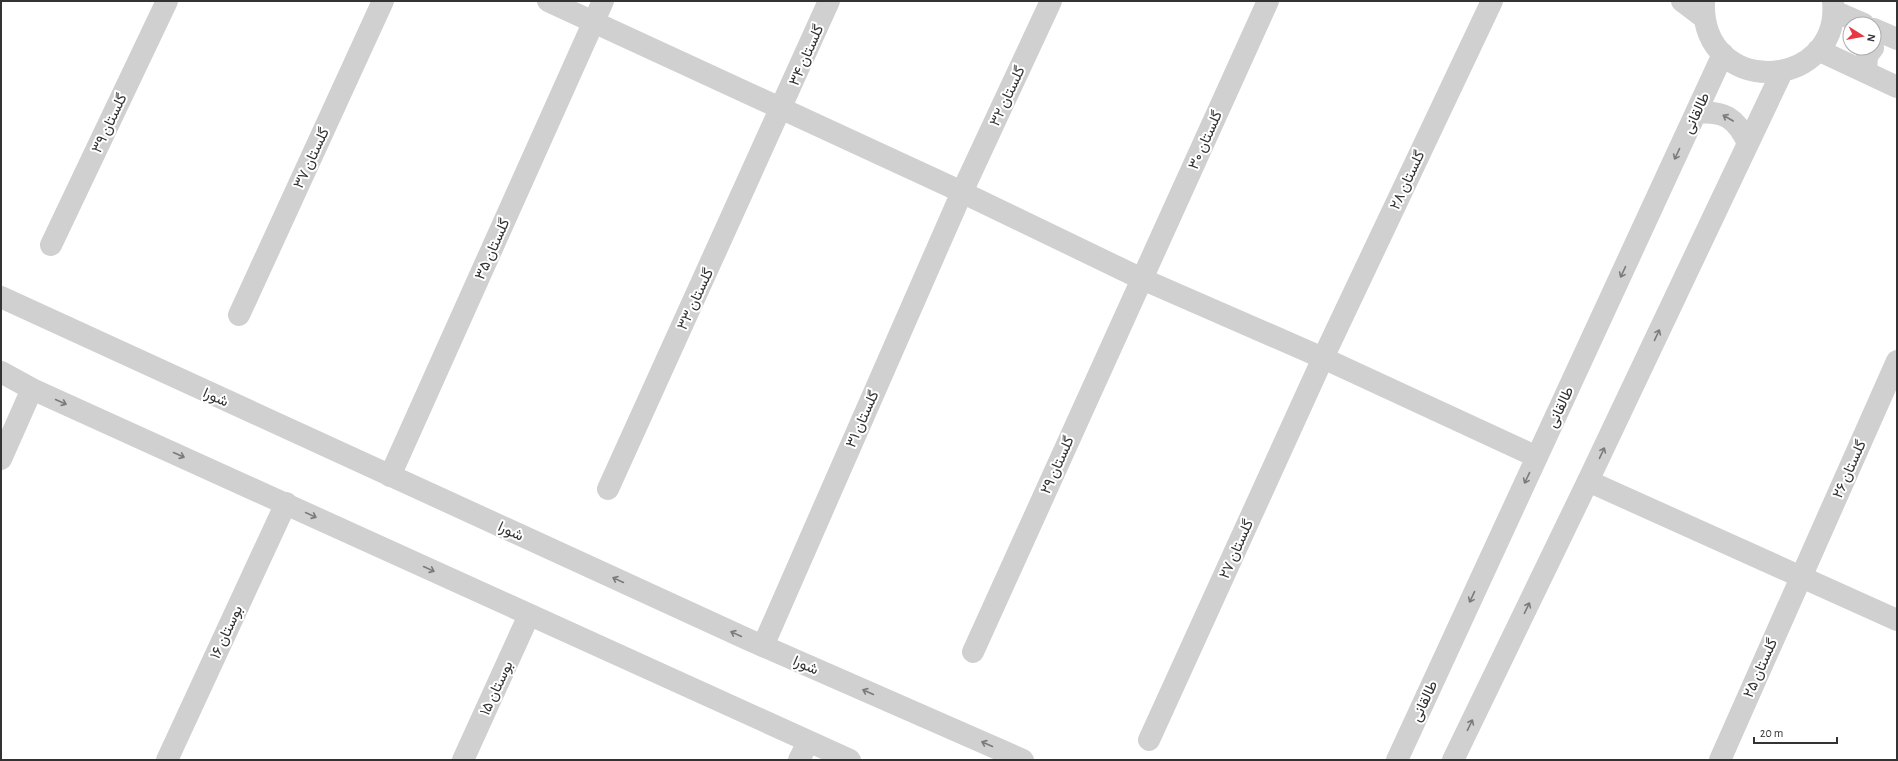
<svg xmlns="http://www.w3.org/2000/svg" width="1898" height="761" font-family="'Alegreya Sans',Vazirmatn,sans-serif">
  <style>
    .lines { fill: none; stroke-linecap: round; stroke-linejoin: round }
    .minor { stroke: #d0d0d0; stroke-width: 22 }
    .tertiary { stroke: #d0d0d0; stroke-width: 22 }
    .oneway { stroke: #7a7a7a }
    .labels { text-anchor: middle; stroke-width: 4; stroke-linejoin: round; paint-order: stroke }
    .street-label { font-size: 15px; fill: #333; stroke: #fff }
  </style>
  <rect width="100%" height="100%" fill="#fff"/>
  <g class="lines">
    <!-- minor -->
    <path class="minor" d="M548,1l401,185 193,93 181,79 214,99
      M51,245l116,-244
      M239,315l144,-314
      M1,459l31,-70
      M390,476l213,-475
      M1588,481l309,139
      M608,489l221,-488
      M763,646l199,-454 89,-191
      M973,652l295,-651
      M1149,740l174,-382 169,-357
      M167,760l119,-257
      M463,760l66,-145
      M799,760l9,-18
      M1720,760l177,-399"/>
    <!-- tertiary -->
    <path class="tertiary" d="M1682,1l21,16
      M1704,1c-4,99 138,90 129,0
      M1834,11l30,13
      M1874,29l23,10
      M1818,50l79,37
      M1866,72l1,-16 6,-8
      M1696,113c28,-3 40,5 52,30
      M1,297l746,342 276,121
      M1,372l31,17 818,371
      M1397,760l326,-706
      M1453,760l135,-279 194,-409"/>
  </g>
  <!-- one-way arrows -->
  <defs><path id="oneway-shaft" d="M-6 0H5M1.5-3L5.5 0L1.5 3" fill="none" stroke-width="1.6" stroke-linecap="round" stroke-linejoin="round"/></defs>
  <g class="oneway">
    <use href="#oneway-shaft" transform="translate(1728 118) rotate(-150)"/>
    <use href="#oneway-shaft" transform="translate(1677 154) rotate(115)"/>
    <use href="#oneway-shaft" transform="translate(1623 272) rotate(115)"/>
    <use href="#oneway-shaft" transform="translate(1657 335) rotate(-65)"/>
    <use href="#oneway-shaft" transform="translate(61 402) rotate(24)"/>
    <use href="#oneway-shaft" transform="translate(1602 453) rotate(-65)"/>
    <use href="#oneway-shaft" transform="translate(179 455) rotate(24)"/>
    <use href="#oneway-shaft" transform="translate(1527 478) rotate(115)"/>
    <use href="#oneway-shaft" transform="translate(311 515) rotate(25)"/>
    <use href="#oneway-shaft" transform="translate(429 569) rotate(25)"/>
    <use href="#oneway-shaft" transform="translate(618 580) rotate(-155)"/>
    <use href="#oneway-shaft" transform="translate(1472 597) rotate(115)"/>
    <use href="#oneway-shaft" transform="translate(1527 608) rotate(-64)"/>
    <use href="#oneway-shaft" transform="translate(736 634) rotate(-155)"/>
    <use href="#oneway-shaft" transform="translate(868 692) rotate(-156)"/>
    <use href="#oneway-shaft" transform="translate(1470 725) rotate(-64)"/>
    <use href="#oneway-shaft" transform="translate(987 744) rotate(-156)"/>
  </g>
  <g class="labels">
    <!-- street labels -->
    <g class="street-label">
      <text transform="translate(806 55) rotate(-66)" y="5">گلستان ۳۴</text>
      <text transform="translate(1007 96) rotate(-65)" y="5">گلستان ۳۲</text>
      <text transform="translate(1696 113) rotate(-65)" y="5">طالقانی</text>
      <text transform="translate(109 123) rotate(-65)" y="5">گلستان ۳۹</text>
      <text transform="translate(1205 140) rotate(-66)" y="5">گلستان ۳۰</text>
      <text transform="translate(311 158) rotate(-65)" y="5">گلستان ۳۷</text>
      <text transform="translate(1407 180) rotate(-65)" y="5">گلستان ۲۸</text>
      <text transform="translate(492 249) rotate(-66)" y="5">گلستان ۳۵</text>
      <text transform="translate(695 299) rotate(-65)" y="5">گلستان ۳۳</text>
      <text transform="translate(216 397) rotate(24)" y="5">شورا</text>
      <text transform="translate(1560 407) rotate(-65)" y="5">طالقانی</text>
      <text transform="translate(862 419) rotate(-66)" y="5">گلستان ۳۱</text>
      <text transform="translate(1057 465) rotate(-66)" y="5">گلستان ۲۹</text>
      <text transform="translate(1849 469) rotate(-66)" y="5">گلستان ۲۶</text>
      <text transform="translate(511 531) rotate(25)" y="5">شورا</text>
      <text transform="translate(1236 549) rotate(-66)" y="5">گلستان ۲۷</text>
      <text transform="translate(226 632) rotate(-65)" y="5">بوستان ۱۶</text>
      <text transform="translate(806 665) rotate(24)" y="5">شورا</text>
      <text transform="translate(1760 668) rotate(-66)" y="5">گلستان ۲۵</text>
      <text transform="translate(496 688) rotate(-65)" y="5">بوستان ۱۵</text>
      <text transform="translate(1424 701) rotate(-65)" y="5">طالقانی</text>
    </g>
  </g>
  <!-- border -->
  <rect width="1898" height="761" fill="none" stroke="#333333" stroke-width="4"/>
  <!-- north arrow -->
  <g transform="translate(1862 36) rotate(101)"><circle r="19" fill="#ffffff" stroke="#adadad"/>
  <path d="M0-3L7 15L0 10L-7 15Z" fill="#e63946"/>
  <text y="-6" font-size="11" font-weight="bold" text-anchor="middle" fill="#333333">N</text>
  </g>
  <!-- scale -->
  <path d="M1754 737v6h83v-6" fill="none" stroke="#333333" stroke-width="2"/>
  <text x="1760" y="737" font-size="12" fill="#333333" stroke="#ffffff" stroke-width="3" paint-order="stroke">20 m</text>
</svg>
